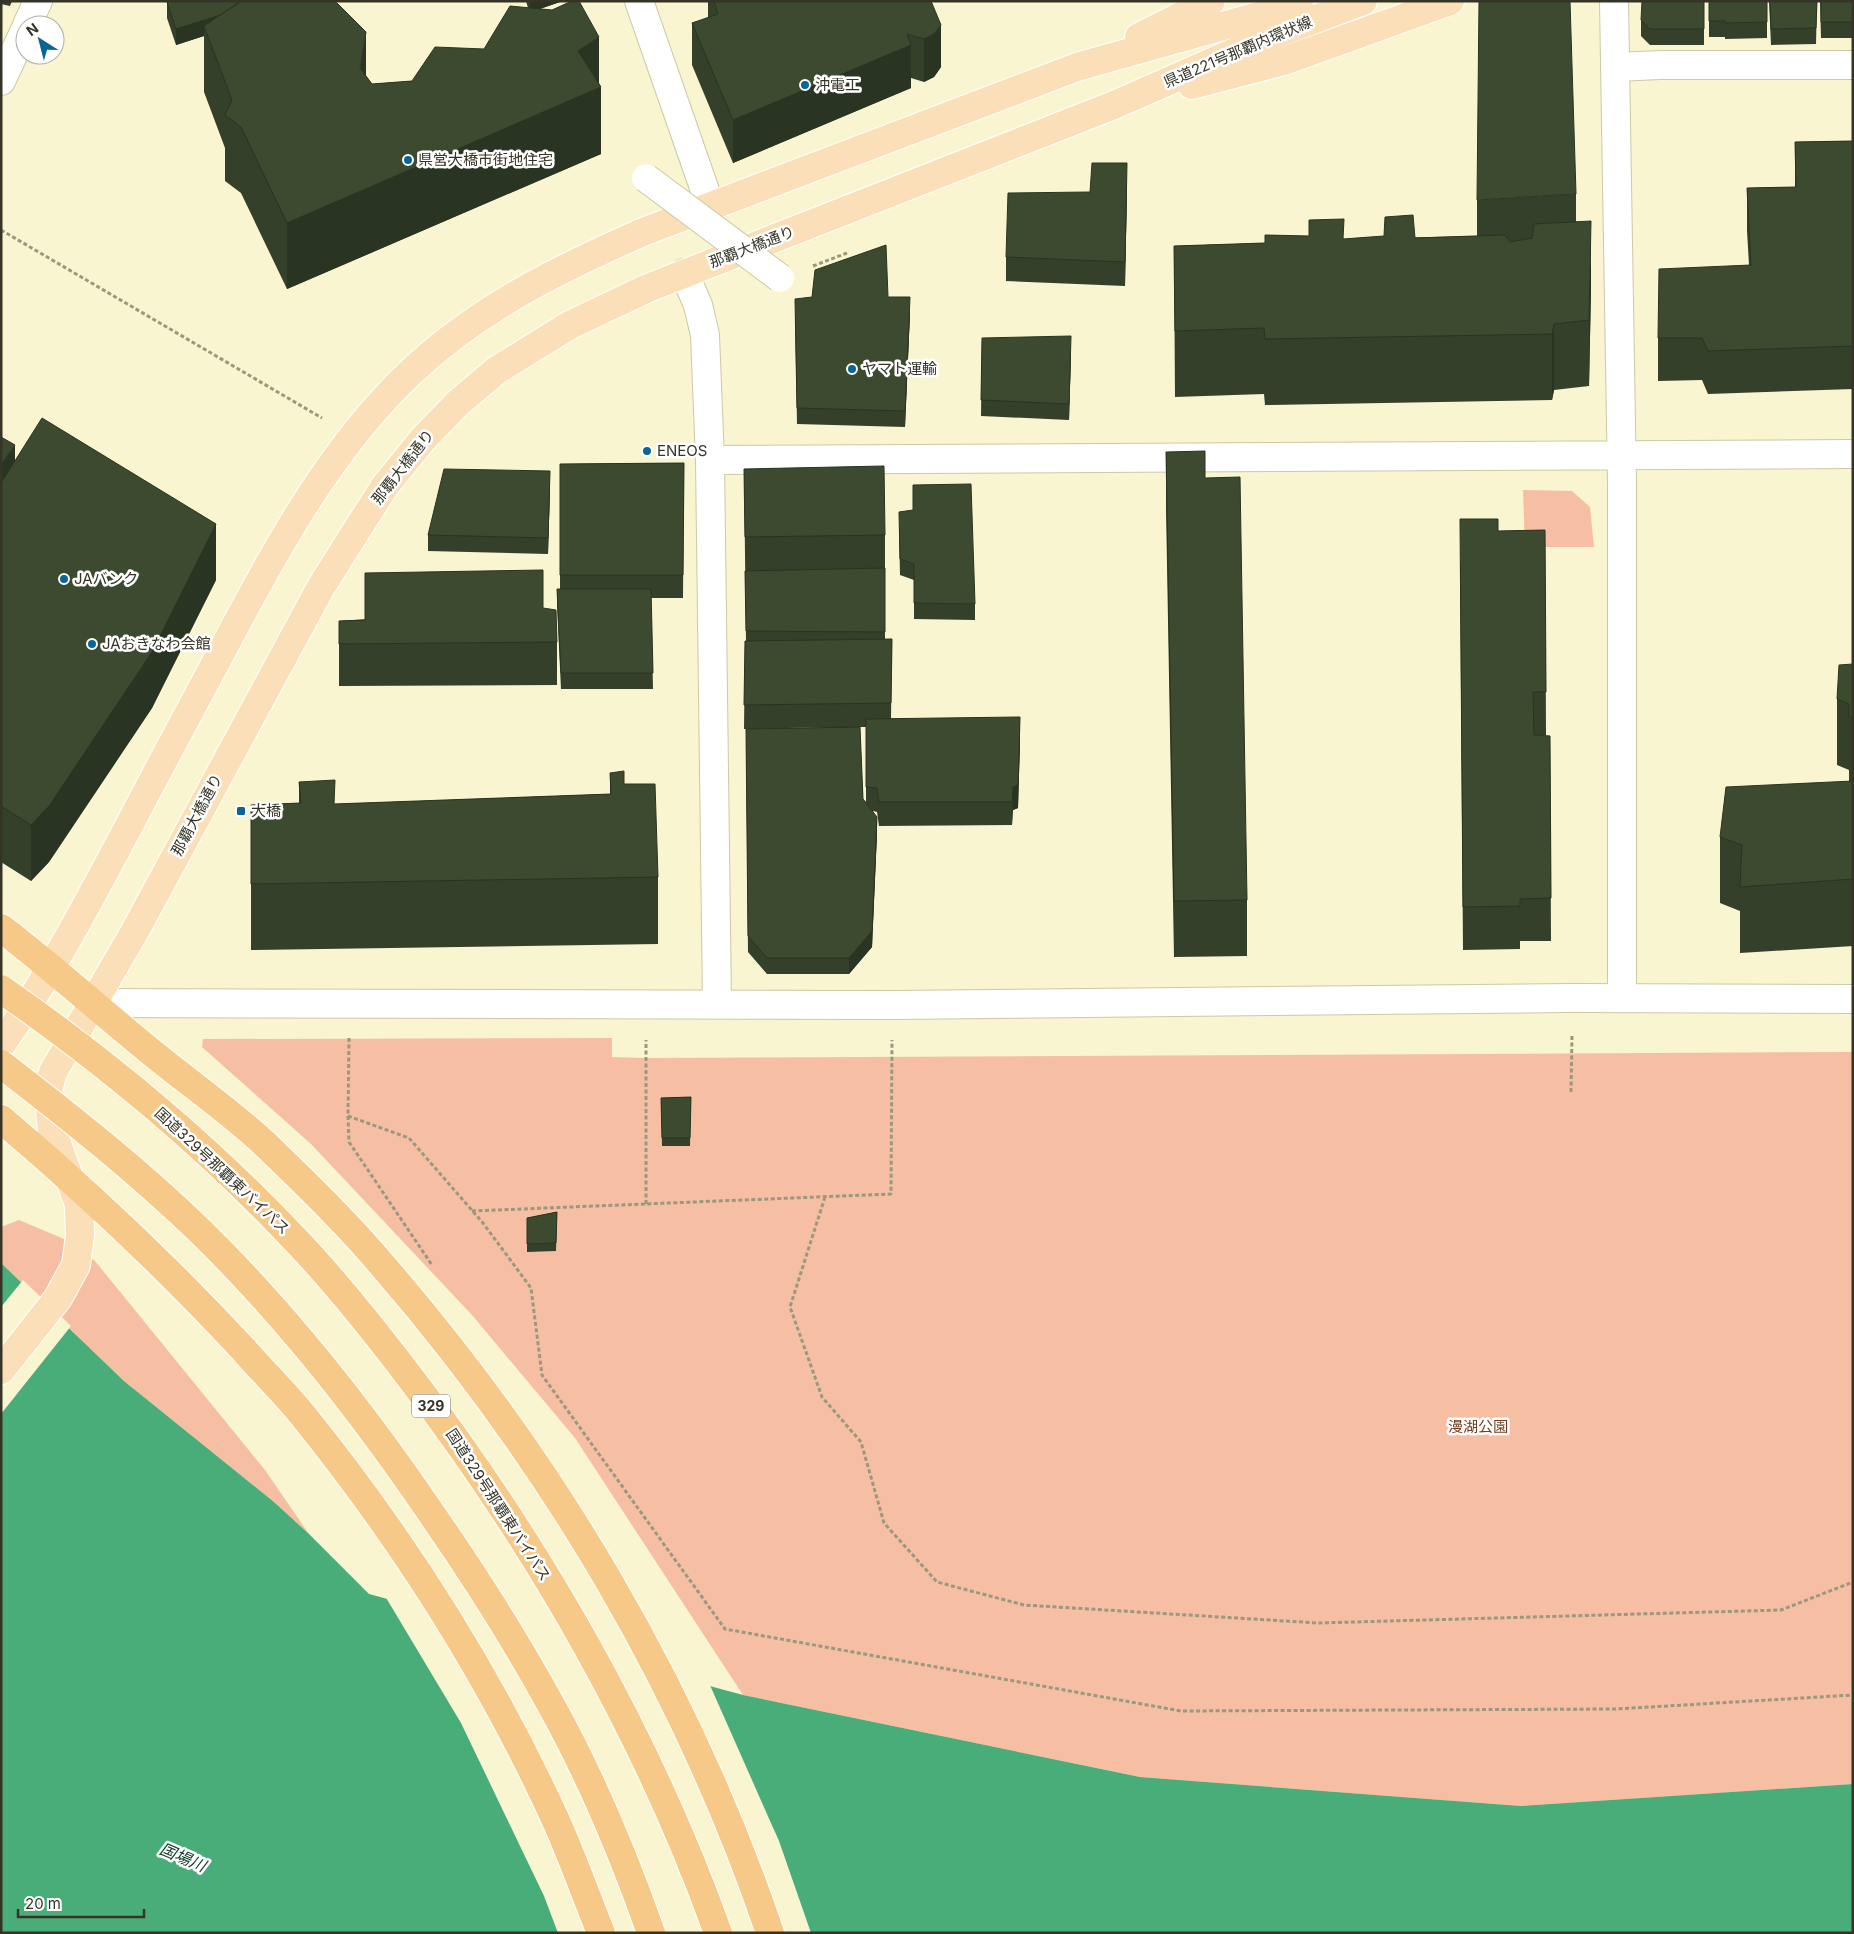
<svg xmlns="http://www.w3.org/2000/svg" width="1854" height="1934" font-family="Inter,'Noto Sans JP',sans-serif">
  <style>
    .green { fill: #f6bfa3 }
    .water { fill: #49ad7a }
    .pier { fill: #f8f5d0 }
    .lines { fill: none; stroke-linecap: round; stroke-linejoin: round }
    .minor-casing { stroke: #ccc9a5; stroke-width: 30 }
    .major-casing { stroke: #fff; stroke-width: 30 }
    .highway-casing { stroke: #fff; stroke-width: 30 }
    .path { stroke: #9a987e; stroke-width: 3; stroke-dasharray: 4 2.5; stroke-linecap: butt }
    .minor { stroke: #fff; stroke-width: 28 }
    .major { stroke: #fadfb8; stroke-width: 28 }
    .highway { stroke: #f6c988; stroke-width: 28 }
    .minor-bridge-casing { stroke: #ccc9a5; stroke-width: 30; stroke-linecap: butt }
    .highway-bridge-casing { stroke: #fff; stroke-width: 30; stroke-linecap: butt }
    .minor-bridge { stroke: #fff; stroke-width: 28 }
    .highway-bridge { stroke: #f6c988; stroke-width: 28 }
    .wall { fill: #344029; fill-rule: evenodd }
    .shaded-wall { fill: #2a3422 }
    .building { fill: #3c4b30; stroke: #2a3422 }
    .poi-dot { fill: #096595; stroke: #fff; stroke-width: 2 }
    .labels { text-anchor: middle; stroke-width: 5; stroke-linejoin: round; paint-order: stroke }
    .shield { fill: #fff; stroke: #727167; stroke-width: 1 }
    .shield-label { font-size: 14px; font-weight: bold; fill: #353426 }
    .street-label { font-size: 15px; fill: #353426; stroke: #fff }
    .poi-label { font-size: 15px; fill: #353426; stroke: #fff; text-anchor: start }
    .park-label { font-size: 15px; fill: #733b1a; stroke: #fff }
    .water-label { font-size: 16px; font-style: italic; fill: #0d3823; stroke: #fff }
  </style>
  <rect width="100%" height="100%" fill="#f8f5d0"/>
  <!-- green -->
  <path class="green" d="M1523,490l49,1 18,16 4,40h-69z
    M612,1038v19l34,1 1207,-6v732l-332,22 -381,-29 -397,-82 -168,-257 -103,-123 -161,-171 -109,-97 1,-8z
    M19,1220l45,19 31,22 170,209 44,64 -35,-32 -150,-121 -123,-118v-36z"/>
  <!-- water -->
  <path class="water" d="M1,1263l123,118 150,121 35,32 60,60 374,101 397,82 381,29 332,-22v149h-1852z"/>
  <!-- pier -->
  <path class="pier" d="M23,1280l48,46 -70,88v-107z
    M385,1596l324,87 70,158 32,92h-253l-14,-37 -83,-173z"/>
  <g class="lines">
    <defs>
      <path id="minor" d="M639,1l71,204
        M1614,1l8,483v514
        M27,25l11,-24
        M1616,67l44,-2h193
        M1,81l24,-51
        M684,273l14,32 7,30 5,125 7,544
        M710,460l1143,-6
        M92,1003l800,2 680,-7 281,1"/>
      <path id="major" d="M1139,37l72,-36
        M1192,85l92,-24 166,-60
        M1,1045c47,-66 84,-137 122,-208 33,-63 66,-125 100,-188 51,-97 108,-202 188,-277 68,-64 148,-103 232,-140l434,-165 192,-54 30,-12
        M1,1370l57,-72 18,-33 4,-30 -1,-30 -27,-75 -4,-40 5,-18 82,-141 186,-344 32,-51 32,-50 38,-47 35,-36 39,-33 73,-45 78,-37 466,-183 162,-71 87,-33"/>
      <path id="highway" d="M1,928c55,42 106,89 160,132 35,28 72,54 105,85 40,39 81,78 117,121 169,195 304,422 387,667
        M1,1119c85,72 166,148 242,230 20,23 43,45 62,69 99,123 186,260 252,405 16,36 29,73 44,110"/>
    </defs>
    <!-- minor casing -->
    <use href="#minor" class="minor-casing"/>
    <!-- major casing -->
    <use href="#major" class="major-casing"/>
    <!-- highway casing -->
    <use href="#highway" class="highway-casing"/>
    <!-- path -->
    <path class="path" d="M1,230l321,188
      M813,266l34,-13
      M349,1038l-1,78 61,22 74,85 48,65 11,87 183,254 456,82 435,-2 237,-14
      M1571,1092l1,-57
      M348,1116l1,26 83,123
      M825,1197l-35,110 32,90 39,45 23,81 53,59 87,23 294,18 463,-13 72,-28
      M646,1204v-164
      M472,1211l419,-17 1,-154"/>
    <!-- minor -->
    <use href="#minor" class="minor"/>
    <!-- major -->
    <use href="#major" class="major"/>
    <!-- highway -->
    <use href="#highway" class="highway"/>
    <defs>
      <path id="minor-bridge" d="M646,178l134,100"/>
      <path id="highway-bridge" d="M1,989c102,71 200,152 286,242 46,47 88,100 128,153 125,165 233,353 303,549
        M1,1064c69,53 137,107 199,167 87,85 163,182 231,282 43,62 84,126 120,192 40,72 73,151 100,228"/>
    </defs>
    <!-- minor-bridge casing -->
    <use href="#minor-bridge" class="minor-bridge-casing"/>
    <!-- highway-bridge casing -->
    <use href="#highway-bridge" class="highway-bridge-casing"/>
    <!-- minor-bridge -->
    <use href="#minor-bridge" class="minor-bridge"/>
    <!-- highway-bridge -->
    <use href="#highway-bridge" class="highway-bridge"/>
  </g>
  <!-- wall -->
  <path class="wall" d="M1,1h11l-2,5 -9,-2z
    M526,1h37l-23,8 59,76 2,69 -314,135 -46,-96 -16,-12v-33l-21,-56v-56l-28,9 -9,-27v-16l72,1 127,73 6,8 40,-3 72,-32 44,-41z
    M708,1h223l10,66 -7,10 -10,5 -13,-4v10l-178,75 -41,-98v-42l16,-5z
    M1704,1v44h-54l-9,-9v-16z
    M1709,1h58v37l-42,1v-2h-16z
    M1769,1h48l-1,43 -45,1z
    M1820,1h33v37h-32z
    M1853,141v248l-145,5 -6,-14 -44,1v-43l91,-73 -2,-34v-43l48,-1v-45z
    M1127,187l-2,99 -119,-5v-24l84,-65z
    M1576,194v28l15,66 -2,98 -35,4 -2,10 -287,5 -1,-11 -89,3 -1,-151 91,-3v-8l79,4 133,-3v-36z
    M888,297l22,16 -5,114 -108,-3 -2,-109z
    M982,338l89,14 -2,68 -88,-4z
    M1,437l14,25 201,118 -64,128 -103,154 -18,19 -30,-19z
    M1166,452l39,26 42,422v56l-73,1 -8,-449z
    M684,463l-1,135h-32l2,91h-92l-4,-84v-16h3v-125z
    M744,469l141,66v104h7l-1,80 129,22 -2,67 -5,2 -1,15 -133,1 -2,-14 -4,-1 4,22 -5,114 -23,27h-82l-19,-22 -2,-223 91,-2 -93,2 1,-88h1zM860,727h6v75l-3,-3z
    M550,487l-2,67 -120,-3v-16z
    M913,510l62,94v16l-61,-1v-39l-14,-5 -1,-47z
    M1545,530l1,205h-12l16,1 1,205h-31v8l-57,1 -3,-388 38,-31z
    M543,608l14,34v43l-218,1v-65z
    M1853,664v282l-113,7v-42l-20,-8v-66l129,-55v-12l-12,-5v-66z
    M610,773l14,11 34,93v67l-407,6v-145l48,-2v-21l36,22 275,-10z
    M691,1097l-1,49h-28l-1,-48z
    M557,1212l-1,39 -29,1v-34z"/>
  <!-- shaded-wall -->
  <path class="shaded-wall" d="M530,1h33l-33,11z
    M241,9l-37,17v10l-28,9v-16z
    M941,25v42l-7,10 -10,5v-43z
    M366,32v66l-6,-30z
    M599,37v51l2,-1v67l-314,135v-66z
    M911,45v43l-178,75v-43z
    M1127,163v24l-2,99v-24z
    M1591,221v67l-2,98v-66z
    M910,297v16l-5,114v-16z
    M1554,324v66l-2,10v-66z
    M1071,336v16l-2,68v-16z
    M15,445v24l-14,20v-24z
    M550,471v16l-2,67v-16z
    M216,524v56l-64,128 -103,154 -18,19v-56z
    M1020,717v24l-2,67 -5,2 -1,15 1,-38z
    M877,817v16l-5,114 -23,27v-16z"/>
  <!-- building -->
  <path class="building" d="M171,1h68v2l-19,12 -44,14 -9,-27z
    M241,1h93l4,3 28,28 -6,36 12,16 40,-3 23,-34 49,2 26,-43 42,4 20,-9h7l20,36 -21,14 23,36 -314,136 -46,-96 -16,-12 7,-15 -28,-74z
    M714,1h217l10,24 -7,9 -10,5 -17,-5 4,11 -178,75 -41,-97 26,-9z
    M1479,1h91l6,193 -99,6z
    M1642,1h62v28h-54l-9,-9z
    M1709,1h58v21l-42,1v-2h-16z
    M1770,1h47l-1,27 -45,1z
    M1821,1h32v21h-32z
    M1853,141v205l-145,5 -6,-13h-44l1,-69 92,-4 -4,-77 49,-1 -1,-45z
    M1092,163h35l-2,99 -119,-5 2,-64 82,-1z
    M1413,215l2,23 90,-3 5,7 22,-4 2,-14 57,-3 -2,99 -35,4 -2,10 -287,5 -1,-11 -89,3 -1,-85 91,-3v-8l44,1v-16l35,-1 -1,20 41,-3 1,-19z
    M886,245l2,52h22l-5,114 -108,-3 -2,-109 17,-2 3,-27z
    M1071,336l-2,68 -88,-4 1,-62z
    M42,418l174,106 -64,128 -103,154 -18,19 -30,-19v-323z
    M1,437l14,8 -14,20z
    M1205,451v27l35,-1 7,423 -73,1 -8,-449z
    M684,463l-1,112h-123v-111z
    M884,466l1,69 -140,2 -1,-68z
    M444,469l106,2 -2,67 -120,-3z
    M971,484l4,120 -61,-1v-39l-14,-5 -1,-47 14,-2v-25z
    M1460,519h38v12l47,-1 1,162h-13l1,43 16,1 1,162 -31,1v7l-57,1z
    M885,568v64l-139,-1 -1,-60z
    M543,570v38l13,2 1,32 -218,2v-23l26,-1v-47z
    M557,589h94l2,84h-92z
    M892,639l-1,64 -147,2 1,-64z
    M1853,664v53h-4v-13l-12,-5 2,-34z
    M1020,717l-2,68 -5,2 -1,15h-133l-2,-14 -11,-1v-68z
    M860,727l3,72 14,18 -5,114 -23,27h-82l-19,-22 -2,-207z
    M624,771v13h31l3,93 -407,7v-79l50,-2 -2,-21 36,-2 -1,24 277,-10 -1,-21z
    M1853,781v98l-113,8 2,-42 -22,-8 6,-50z
    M691,1097l-1,41h-28l-1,-40z
    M557,1212l-1,31 -29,1v-26z"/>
  <!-- markers -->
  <g class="poi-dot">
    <circle cx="805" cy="85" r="5"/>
    <circle cx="408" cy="160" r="5"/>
    <circle cx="852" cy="369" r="5"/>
    <circle cx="647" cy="451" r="5"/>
    <circle cx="64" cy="579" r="5"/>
    <circle cx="92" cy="644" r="5"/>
    <rect x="236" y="806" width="10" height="10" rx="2.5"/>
  </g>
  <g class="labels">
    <!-- shield labels -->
    <rect class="shield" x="412" y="1394.5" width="38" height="23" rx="4"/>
    <g class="shield-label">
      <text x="431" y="1411">329</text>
    </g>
    <!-- street labels -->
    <g class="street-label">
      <text transform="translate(1238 52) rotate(-23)" y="5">県道221号那覇内環状線</text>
      <text transform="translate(752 247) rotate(-21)" y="5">那覇大橋通り</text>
      <text transform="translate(403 467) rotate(-52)" y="5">那覇大橋通り</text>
      <text transform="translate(197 815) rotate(-62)" y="5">那覇大橋通り</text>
      <text transform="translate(222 1171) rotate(43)" y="5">国道329号那覇東バイパス</text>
      <text transform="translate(498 1505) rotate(57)" y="5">国道329号那覇東バイパス</text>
    </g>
    <!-- poi labels -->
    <g class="poi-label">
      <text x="815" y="90">沖電工</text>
      <text x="418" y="165">県営大橋市街地住宅</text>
      <text x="862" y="374">ヤマト運輸</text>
      <text x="657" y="456">ENEOS</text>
      <text x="74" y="584">JAバンク</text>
      <text x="102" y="649">JAおきなわ会館</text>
      <text x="251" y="816">大橋</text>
    </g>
    <!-- park labels -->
    <g class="park-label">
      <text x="1478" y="1432">漫湖公園</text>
    </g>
    <!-- water labels -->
    <g class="water-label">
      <text transform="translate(183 1857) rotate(23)" y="6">国場川</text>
    </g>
  </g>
  <!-- border -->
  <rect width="1854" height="1934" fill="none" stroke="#353426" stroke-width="5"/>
  <!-- north arrow -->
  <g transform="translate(40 40) rotate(324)"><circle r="24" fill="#ffffff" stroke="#aeaea8"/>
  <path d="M0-4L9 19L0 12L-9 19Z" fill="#096595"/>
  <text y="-8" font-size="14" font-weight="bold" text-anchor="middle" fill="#353426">N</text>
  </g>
  <!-- scale -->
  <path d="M18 1909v8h126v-8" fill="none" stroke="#353426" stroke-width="2.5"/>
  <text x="25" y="1909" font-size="15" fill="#353426" stroke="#ffffff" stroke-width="4" paint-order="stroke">20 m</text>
</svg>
